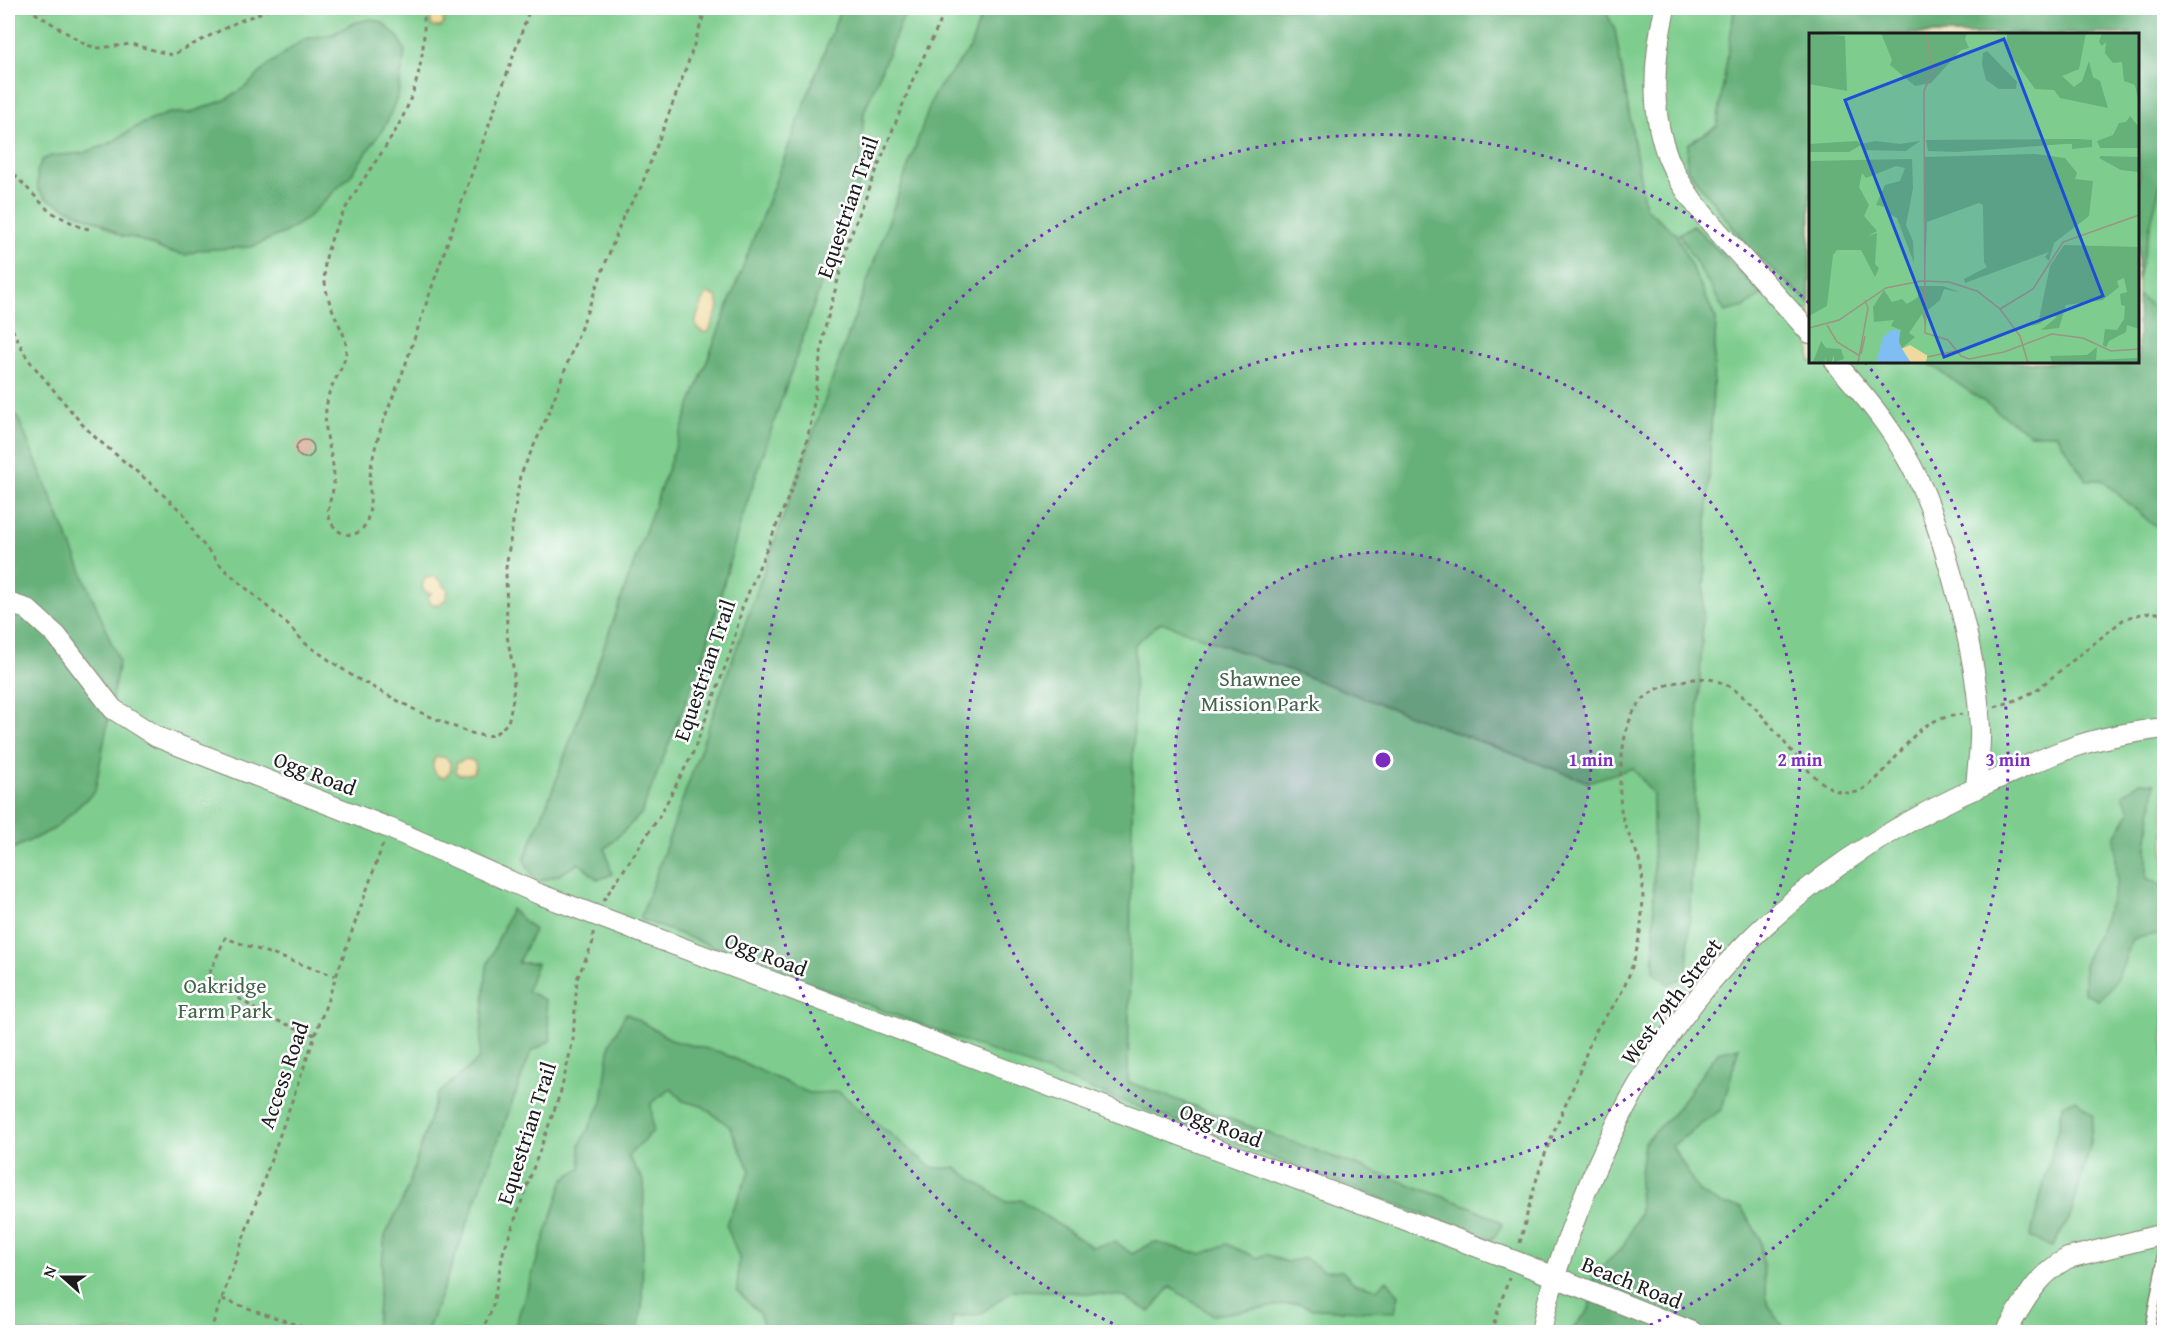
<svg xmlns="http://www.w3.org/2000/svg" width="2172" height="1340" font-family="'Gentium Book Plus',serif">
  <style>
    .green { fill: #7ecd8e; stroke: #4d7455; stroke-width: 1.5; fill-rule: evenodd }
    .forest { fill: #66b079; stroke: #41664a; stroke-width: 1.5 }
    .sand { fill: #eeda9e; stroke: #857b5d; stroke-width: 1.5 }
    .building { fill: #d39f88 }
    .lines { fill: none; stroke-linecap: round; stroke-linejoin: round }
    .service-casing { stroke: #868071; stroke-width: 12 }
    .minor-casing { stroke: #868071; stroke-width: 22 }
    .path { stroke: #868071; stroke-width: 3; stroke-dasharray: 4.5 4.5; stroke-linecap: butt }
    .service { stroke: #fff; stroke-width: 9 }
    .minor { stroke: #fff; stroke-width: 20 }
    .ring { fill: none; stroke: #7b2cbf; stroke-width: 3; stroke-dasharray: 3 6 }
    .labels { text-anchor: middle; stroke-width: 5; stroke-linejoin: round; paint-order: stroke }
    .street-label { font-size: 22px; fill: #1c1c1c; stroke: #fff }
    .park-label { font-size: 22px; fill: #43634a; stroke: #fff }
    .inset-road { fill: none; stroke: #9b9482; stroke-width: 1.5 }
    .view { fill: #1d4ed8; fill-opacity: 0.15; stroke: #1d4ed8; stroke-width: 3 }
    .inset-edge { fill: none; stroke: #1c1c1c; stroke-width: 3 }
    .centre { fill: #7b2cbf; stroke: #fff; stroke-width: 3 }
    .ring-label { font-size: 18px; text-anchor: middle; font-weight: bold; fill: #7b2cbf; stroke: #fff; stroke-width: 5; stroke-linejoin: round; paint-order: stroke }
  </style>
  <rect width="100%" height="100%" fill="#fff"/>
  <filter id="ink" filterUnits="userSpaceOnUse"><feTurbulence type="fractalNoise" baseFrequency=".0167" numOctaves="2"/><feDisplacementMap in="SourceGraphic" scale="12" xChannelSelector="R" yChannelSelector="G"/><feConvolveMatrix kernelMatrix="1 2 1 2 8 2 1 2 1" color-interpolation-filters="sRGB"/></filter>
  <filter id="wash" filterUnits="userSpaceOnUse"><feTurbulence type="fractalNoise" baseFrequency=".008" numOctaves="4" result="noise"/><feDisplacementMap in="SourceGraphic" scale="24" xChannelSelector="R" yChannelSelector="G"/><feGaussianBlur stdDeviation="1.35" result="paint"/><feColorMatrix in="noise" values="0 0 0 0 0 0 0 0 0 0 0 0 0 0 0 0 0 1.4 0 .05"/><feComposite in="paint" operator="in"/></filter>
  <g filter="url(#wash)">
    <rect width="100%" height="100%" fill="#f0e4c6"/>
    <!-- green -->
    <path class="green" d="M8,8h2156v1324h-2156zM1810,34h328v328h-328z"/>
    <!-- forest -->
    <path class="forest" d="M841,8h66l-43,104 -5,72 -32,83 -46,134 -40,120 -37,134 -63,159 -36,35 7,25 -14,6 -19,-17 -20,12 -23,7 -12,-22 30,-74 136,-380z
      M984,8h620l11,22 30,177 31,27 40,85 -29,657 -18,8 -15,-11 -1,-179 -20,-26 -45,14 -427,-160 -26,22 -7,438 346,126 29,15 -11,17 -852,-321 294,-825 36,-46z
      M1737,8h427v161l-26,108v-243h-328v269l-4,-3 -56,-51 -63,-80 1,-25 29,-18 17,-114z
      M371,19l11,3 17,16 6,13 -7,45 -13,30 -34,49 -46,45 -21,13 -33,14 -52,3 -13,5 -20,-4 -31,-13 -14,-2 -20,-13 -29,-12 -26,-13 -8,-9 -1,-17 5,-12 9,-4 32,-3 26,-9 30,-19 30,-12h20l36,-13 22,-14 20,-20 37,-27 29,-5 21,-11z
      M1693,225l69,69 -17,13 -20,5 -46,-78z
      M2138,295l26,21v215l-11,-6 -51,-45h-16l-30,-46h-26l-103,-72h211z
      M8,402l11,18 100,241 -24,130 -41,38 -46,22z
      M2140,782l15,1 -8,65v30l17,9 -2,46 -30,6c-9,26 -12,43 -34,61l-14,-7v-31l20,-41 13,-38 -2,-46 15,-26 -7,-16z
      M511,909l23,21 -16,33h19l-10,28 18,9 6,40 -20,12 -104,280h-15l-5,-4 -12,4h-20l10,-96 21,-43 31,-98 42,-36 8,-93z
      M626,1013l48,28 46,11 89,41 30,-1 93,76h24l50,34 15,-2 71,47 24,-5 16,12 22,-12 48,12 25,-10 30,14 9,-4 20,8 19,-4 18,12 19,1 13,13 22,5 10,-9 12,15 -4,17 -82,-3 -15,-6 -85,12 -43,-28 -20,25 -28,-16 -68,-5 -41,-1 -33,24 -27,3 -2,15h-185l-7,-19 -22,-22 2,-33 -13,-34 24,-53 -20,-44 -28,-21 -19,-5 -12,-12 -20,14 2,28 -25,25 16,26 -2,126 -4,24h-125l51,-153 17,-11 -1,-23 22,-43 8,-58z
      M1739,1047l-17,62 -50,37 28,47 21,11 20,3 19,31 7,65 20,29h-176l-11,-5 -3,5h-25l1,-4 16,-18 5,-36 29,-27 17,-36 -1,-31 5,-37 31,-32 43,-59z
      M2076,1100l17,15 -4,36 -19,67 -18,29 -22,-10 34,-134z"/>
    <!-- sand -->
    <path class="sand" d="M428,8h15l-1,7 2,8 -3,4h-9z
      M708,293l9,4 2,10 -10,24 -5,2c-2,-2 -7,-4 -8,-7 -2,-6 8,-29 12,-33z
      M433,576l6,3 9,11 -2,9 -8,6 -8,-2 -2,-5 3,-5h-4l-5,-5 2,-9z
      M436,757h8l6,5 1,8 -6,7h-6c-6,-6 -9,-13 -3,-20z
      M466,759l8,2 2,6 -3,6 -14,2 -3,-3v-9z"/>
    <g id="blocks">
      <!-- building -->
      <path class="building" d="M296 449a9 9 0 1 1 18 0a9 9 0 1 1-18 0Z"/>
    </g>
  </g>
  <g filter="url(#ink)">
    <use href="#blocks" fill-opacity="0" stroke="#868071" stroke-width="1.5"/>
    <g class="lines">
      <defs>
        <path id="service" d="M2149,1332l13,-68 1,-30"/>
        <path id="minor" d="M1665,8c-10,44 -15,91 -2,135 13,46 51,84 83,119 21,23 43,47 64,71
          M1835,362c25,29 50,57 69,91 22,36 35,78 47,119 14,51 27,103 29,157 1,19 -3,40 -4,60
          M8,603l19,6 30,27 56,73 44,28 232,91 150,66 976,367 178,71
          M1541,1332c9,-47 25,-91 43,-136 81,-201 211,-330 408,-415 25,-10 48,-22 73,-31 31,-12 67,-18 99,-22
          M2006,1332c17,-28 31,-58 62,-74l96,-24"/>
      </defs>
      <!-- service casing -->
      <use href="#service" class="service-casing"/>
      <!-- minor casing -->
      <use href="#minor" class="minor-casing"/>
      <!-- path -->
      <path class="path" d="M27,8l59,37 13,3 32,-4 41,11 65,-33 36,-14
        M423,8c5,44 -8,92 -32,130 -24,39 -55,74 -65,120 -4,18 0,38 8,55 4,11 11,21 12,32 2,15 -9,30 -15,43 -3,6 -4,15 -5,22 -4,27 12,53 7,79 -1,9 -7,18 -4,28 7,22 33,25 39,0 4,-13 1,-27 2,-40 1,-13 4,-26 8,-39 7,-25 19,-49 28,-75 40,-119 83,-237 124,-355
        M8,168l41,43 31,16 13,3
        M8,321l19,37 55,66 15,15 51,42 35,32 13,23 27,32 63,55 20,21 48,33 63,34 50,21 17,4 10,-1 14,-12 5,-24 1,-27 -7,-36 -1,-68 14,-92 27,-59 76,-200 18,-30 47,-124 18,-55
        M1995,707l21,-7 19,-9 89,-72c14,-5 26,-8 40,-5
        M8,760l6,3 -6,9
        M603,901l56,-84 34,-64 38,-102 11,-43 59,-141 10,-45 13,-90 24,-90 65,-163 34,-71
        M315,1035l-50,-19 -57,-39 17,-39 110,38
        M1520,1243c8,-33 16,-67 29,-99 7,-20 17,-39 25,-59 7,-16 12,-34 20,-50 5,-12 15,-22 22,-33 14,-23 22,-51 25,-78 2,-20 4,-45 -2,-64 -5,-17 -16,-33 -18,-51 -2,-18 -1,-36 1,-54 6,-49 21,-69 72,-76 65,-10 103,115 156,114 24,0 50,-45 68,-61 12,-12 28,-15 44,-18
        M222,1299l95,33
        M210,1332l173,-488
        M481,1332l11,-22 11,-57 58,-162 12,-51 4,-61 16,-37v-10
        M1491,1332l18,-54"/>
      <!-- service -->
      <use href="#service" class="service"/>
      <!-- minor -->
      <use href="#minor" class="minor"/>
    </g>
  </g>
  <!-- distance rings -->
  <circle cx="1383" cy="760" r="208" fill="#7b2cbf" fill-opacity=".12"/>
  <g class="ring">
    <circle cx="1383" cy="760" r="208"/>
    <circle cx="1383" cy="760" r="417"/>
    <path d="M1129 1331A625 625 0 1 1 1809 303M1865 362A625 625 0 0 1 1637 1331"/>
  </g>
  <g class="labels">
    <!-- street labels -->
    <g class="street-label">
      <text transform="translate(847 207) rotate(-71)" y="8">Equestrian Trail</text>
      <text transform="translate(704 670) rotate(-71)" y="8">Equestrian Trail</text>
      <text transform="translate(315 773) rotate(21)" y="8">Ogg Road</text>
      <text transform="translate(766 954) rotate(21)" y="8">Ogg Road</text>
      <text transform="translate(1671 1001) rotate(-53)" y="8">West 79th Street</text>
      <text transform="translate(283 1075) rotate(-71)" y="8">Access Road</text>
      <text transform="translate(1221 1125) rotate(21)" y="8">Ogg Road</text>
      <text transform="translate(526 1133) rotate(-72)" y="8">Equestrian Trail</text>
      <text transform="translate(1632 1282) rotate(22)" y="8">Beach Road</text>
    </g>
    <!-- park labels -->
    <g class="park-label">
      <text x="1260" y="686">Shawnee<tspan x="1260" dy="25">Mission Park</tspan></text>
      <text x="225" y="993">Oakridge<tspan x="225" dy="25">Farm Park</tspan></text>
    </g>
  </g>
  <!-- overview -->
  <g transform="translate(1809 33)">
    <rect width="330" height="330" fill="#f0e4c6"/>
    <path d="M0,0h330v330h-330z" fill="#7ecd8e"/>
    <path d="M0,0l36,3 2,55 -38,-7zM72,0h86l-2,6 4,9 -8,2 -30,33 -16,3 -25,-21 2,-5zM198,0h79l-7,36 -17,7 12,11 8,-6 7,-20 4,16 7,4 8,27 -48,-10 -6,-8 -19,-1 -28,-39zM293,0h37v71l-4,-19 -11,-4 -2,-19 -9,1 -8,-10 1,-11 -4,4 -3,-4zM178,18l30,31 -1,7h-17l-13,-9 -4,-16 1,-11zM321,83l9,11v21h-39l-3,-7 16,-6 6,-12 7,-1zM117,107l152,-1 14,1v7l-20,2v-5h-8l-106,8 -30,-1zM48,108l4,4 -12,7h-40v-8zM66,108l25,3 20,-3 -14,10 -42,-1 -2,-6zM226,121l30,4 12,15 -2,6 18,2 -4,35 -35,27 -5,18 -4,-4 4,-5 -84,31 -1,-4 23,-12 -3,-5 -1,-57 -4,-2 -52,19 -2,50 -1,-115zM292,123l38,1v15l-18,-2 -22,-12zM103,126l1,29 -7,37 7,16 1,22 -17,-45 -10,-5v-6l-11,-2 9,-20 15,-4 5,-13 -9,-2 -30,12 -4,-5 -3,14 10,18 -5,11 13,15 -9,5 9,-3 -2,31 4,4 -4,9 -14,-27h-24l-4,5 -6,51 -18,10v-155zM255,212l75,2v82l-12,-4 -1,7 -17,9 -3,6 -3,-2 2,-16 12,1 7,-11 1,-13 -4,-1 -1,-11 7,-2 -3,-14 -7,3 2,6 -16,13 -37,5 -7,23 -18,2 16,-13 -5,-2 -13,9 -8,2 8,-7 11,-53zM106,253h28l16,6 -15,-3 -4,11 -13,11 -1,16 -4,-13 -13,19 6,4 -13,11 -4,-8 3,-10 -10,-4 3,-6 -20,2 -1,-15 11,-17 8,12 10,-3 5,5 10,-6 3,-9zM12,308l5,7 15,1 3,10 -10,3v-7l-3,8h-5v-6l-2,6 -11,-1zM288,314l-1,13 41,-2 2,5h-87l-2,-7 37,-1z" fill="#66b079"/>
    <path d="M101,312l18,11 -3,7h-14l-10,-14z" fill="#eeda9e"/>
    <path d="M83,297h8l-1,14 12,19h-35l7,-26z" fill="#80bdf3"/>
    <path class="inset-road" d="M117,0l7,37 -9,21 1,242 23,7 13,16 8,3 35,-7 48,-18 31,4 28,13 28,-2M191,276l33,-20 30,-47 76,-27M18,292l10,17 23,14M0,295l30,-8 47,-32 35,-7 28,1 28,9 23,18 20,27 8,27M52,321l4,-18M118,324l29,-6M49,330l10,-55 -3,-8"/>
    <path class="view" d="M195,6l99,257 -159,61 -99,-257z"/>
    <rect width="330" height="330" class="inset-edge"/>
  </g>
  <circle cx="1383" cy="760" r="9" class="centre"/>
  <g class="ring-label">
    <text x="1591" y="766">1 min</text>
    <text x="1800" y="766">2 min</text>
    <text x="2008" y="766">3 min</text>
  </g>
  <!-- margin -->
  <rect width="2172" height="1340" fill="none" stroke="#fff" stroke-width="30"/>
  <!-- north arrow -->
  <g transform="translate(63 1277) rotate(291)" stroke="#ffffff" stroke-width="4.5" paint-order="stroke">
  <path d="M0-4.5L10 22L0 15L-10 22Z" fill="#1c1c1c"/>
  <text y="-9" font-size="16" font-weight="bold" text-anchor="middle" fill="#1c1c1c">N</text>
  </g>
</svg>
